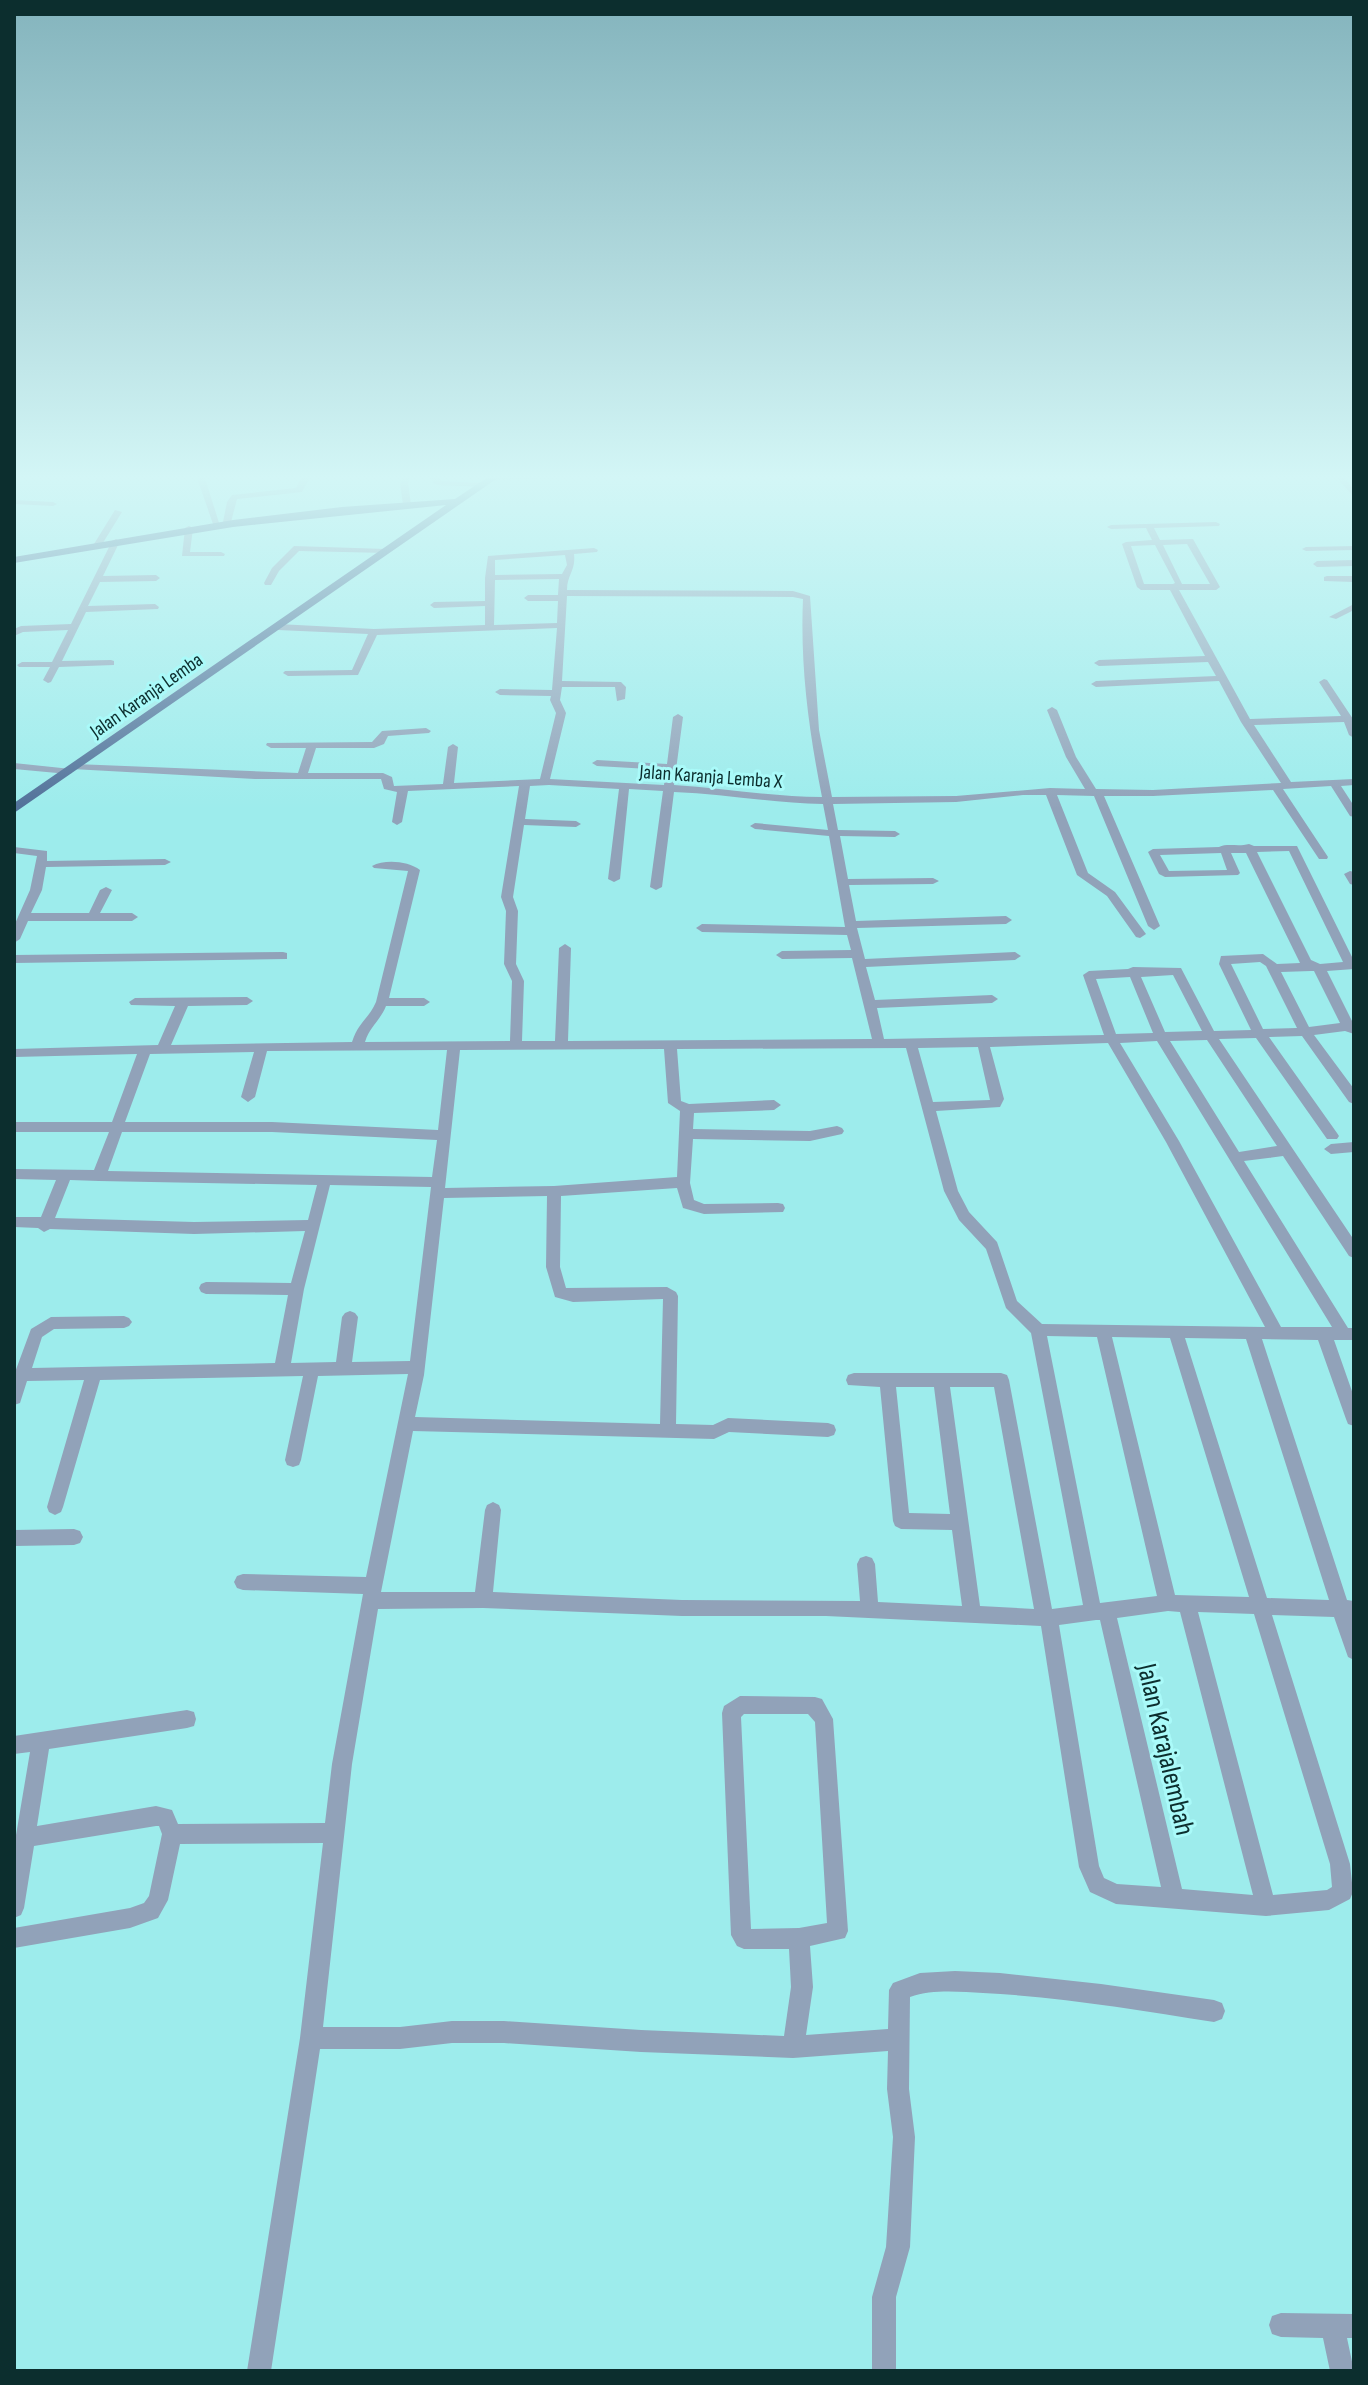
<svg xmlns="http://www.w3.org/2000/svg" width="1368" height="2385" font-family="'Sofia Sans Condensed',sans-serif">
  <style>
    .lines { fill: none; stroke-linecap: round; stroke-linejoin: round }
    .minor { fill: #91a2b9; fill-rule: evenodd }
    .major { fill: #527199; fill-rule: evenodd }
    .labels { text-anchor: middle; stroke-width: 6; stroke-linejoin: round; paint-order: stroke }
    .far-street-label { font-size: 20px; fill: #0c2e2e; stroke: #aafaf9 }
    .near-street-label { font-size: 28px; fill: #0c2e2e; stroke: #aafaf9 }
  </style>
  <rect width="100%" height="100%" fill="#9decec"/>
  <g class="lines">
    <!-- minor -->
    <path class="minor" d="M196,475h8l16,51 -7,-2z
      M303,475h8l-9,17 -65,7 -6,23 -4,2 -4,-2 4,-20 5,-7 64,-7z
      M403,475h8l-3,8 3,22 -4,2 -4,-2 -3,-22z
      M431,475h8l1,6 43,2 4,2 -4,2 -46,-2 -4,-2z
      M531,475h70l-4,2 -105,3 -4,-2 4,-2z
      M1334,475h8l12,15v7z
      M14,500l39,2 4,2 -4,2 -39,-2z
      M115,510l7,2 -21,34h-6l-1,-2z
      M1216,522l4,2 -1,2 -65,2 6,12 33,-1 27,48 -4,3h-37l71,129 91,-3 -22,-34 5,-3 3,1 26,39 1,19 -5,-3 -5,-13 -90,3 37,57 63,-3v6l-13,1 13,20v11l-4,-1 -19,-30 -48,3 45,68 -1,2h-8l-46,-69 -120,6h-49l56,130 -6,4 -6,-4 -54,-130 -37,-1 31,78 27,19 31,42 -6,4 -4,-1 -29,-41 -30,-21 -31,-80h-23l-67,7 -123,2 5,26 57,1 5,3 -5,3 -55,-1 8,43 85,-1 6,3 -6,3 -84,1 7,36 150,-5 6,4 -6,4 -149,4 8,31 150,-7 6,4 -6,4 -149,7 9,33 117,-5 6,4 -6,4 -115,5 7,31 220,-4 -21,-60 6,-4 39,-2 5,-2 48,1 33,63 37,-1 -32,-66 2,-8 42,-2 14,10 23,-1 -54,-110h-15l9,20 -2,2 -73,2 -6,-3 -11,-22 5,-3 66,-2c8,-4 20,0 30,-3l5,2h43l57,115v8l-27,2 27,54v9l-9,-3 -31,4 40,54v15l-5,-2 -47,-66 -33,1 68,96 2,3 -2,3h-10l-71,-101 -37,1 135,201v18l-5,-2 -66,-100 -39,5 104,167h6v12h-20l20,57v29l-6,-2 -2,-5 -28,-79 -56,-1 85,261 7,1v16h-2l2,43 -6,-3 -14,-40 -62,-2 78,249 3,28 -3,7 -21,11 -63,6 -150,-12 -26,-12 -11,-25 -38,-241 -215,-10h-144l-199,-8 -105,1 -26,155 -29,263h77l52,-6h52l137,9 143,6 7,-49 -2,-38h-45l-7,-3 -6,-11 -9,-222 2,-7 16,-10 75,1 7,2 11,20 15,212 -3,7 -35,8 3,41 -7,48 82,-6 1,-39 4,-7 27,-10 35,-2 45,2 101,11 113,16 8,3 3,8 -3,8 -8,3c-76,-12 -153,-25 -231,-29 -23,-1 -50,-4 -73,4l-1,92 6,48 -5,110 -14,50v74h-24v-74l14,-50 7,-110 -6,-48 1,-38 -95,7 -152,-6 -137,-9h-52l-52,6h-80l-49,322h-24l53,-333 23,-195 -143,1 -12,56 -10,18 -28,10 -116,20v-20l116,-20 14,-5 5,-7 13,-62 -3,-8h-3l-122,20 -10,62 -3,7 -7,3v-71l16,-95 -16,2v-18l173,-26 7,2 2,7 -2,7 -7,2 -138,21 -12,77 119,-20 16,4 6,14 147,-1 7,-59 31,-170 -120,-4 -6,-2 -3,-6 3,-6 6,-2 123,3 42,-203 -90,2 -17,84 -2,5 -6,2 -6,-2 -2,-5 18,-84 -203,4 -37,127 -2,5 -6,3 -6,-3 -2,-5 37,-127 -57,1 -7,22 -6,2v-30l17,-46 20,-12 73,-1 5,2 3,4 -3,4 -5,2 -70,1 -12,8 -10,31 243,-5 13,-68 -82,-1 -5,-2 -2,-4 2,-4 5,-2 85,1 14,-52 -111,3 -144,-5 -6,3 -6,-4 -24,-1v-10h27l15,-37 -42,-1v-10l80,1 15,-38h-95v-10h98l25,-68 -123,3v-8l144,-4 17,-39 -44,-1 -2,-3 6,-4 112,-1 6,4 -6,4 -59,1 -17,39 181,-3c7,-21 16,-22 24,-40l32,-131 -34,-3 -2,-2c13,-7 36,-5 48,4l-31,128h35l6,4 -6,4h-38c-6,15 -16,20 -21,36l145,-1 2,-60 -8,-17 2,-53 -5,-14 18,-111 -111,5 -6,31 -5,3 -5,-3 5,-30 -13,-3 -3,-10h-126l-183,-10v4l-4,1 -54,-5v-6l57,6v-4l4,-1 223,9 8,-25h-35l-5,-3 1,-2 105,-1 10,-11 44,-3 5,3 -2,2 -41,3 -4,8 -10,4h-58l-8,25h75l9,4 2,9 49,-2 5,-37 5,-3 5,3 -4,36 86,-4 16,-66 -6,-13 1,-4 -51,-1 -5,-3 5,-3 52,1 5,-62 -180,7 -19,40 -70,1 -5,-3 2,-2 67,-1 16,-36 -90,-4 -4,-3 4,-3 96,5 111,-4v-19l-51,2 -4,-3 4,-3 51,-1v-23l3,-22 106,-8 4,2 -1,2 -23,2c2,17 -7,20 -7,36l226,1 17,5 9,134 13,67 124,-1 94,-8 35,1 -19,-32 -19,-47 5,-3 5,3 19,47 20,32 57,1 128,-7 -40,-61 -22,-41 -123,6 -5,-3 5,-3 120,-5 -8,-14 -109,4 -5,-3 5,-3 106,-4 -35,-66h-29l-4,-3 -15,-43 4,-2 26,-2 -6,-12 -35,1 -4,-2 4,-2zM1187,544l23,40h-28l-19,-39zM1155,545l20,38 -2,1h-29l-13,-38zM565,555l2,10 -5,9 -67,1v-15zM559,579l-1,16h-30l-4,3 4,3h30l-1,22 -63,2 1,-45zM567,596l226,1 10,2c-3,67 6,133 19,198 -50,0 -98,-9 -148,-12l9,-68 -5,-3 -5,3 -6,47 -70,-4 -5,3 5,3 69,4 -2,15 -114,-6 16,-66 -6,-13 2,-13h53l2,14 8,-2 1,-12 -5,-5 -59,-1zM549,785l70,4 -11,90 6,3 6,-3 9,-90 34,2 -13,96 6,3 6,-3 12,-95c50,2 99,11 149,12l5,26 -73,-7 -5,3 5,3 74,7 16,91 -143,-3 -6,4 6,4 145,3 4,15 -69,1 -6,4 6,4 70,-1 20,81 -304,2 3,-93 -6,-4 -6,4 -4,93h-33l2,-60 -8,-17 2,-53 -5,-14 11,-72 52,2 5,-3 -5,-3 -51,-2 5,-33zM1289,851l54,111 -23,2 -9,-4 -54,-108zM1221,853l6,17 -58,1 -9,-16zM1260,962l6,4 31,62 -34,1 -32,-65zM1311,971h3l26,52 -31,4 -28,-55zM1173,975l29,56 -37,1 -24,-55zM1130,977l23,56 -37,1 -20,-55zM1207,1040l70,106 -38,6 -69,-111zM1157,1041l175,286h-51l-102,-186 -59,-98zM1108,1043l58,99 99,185 -223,-3 -25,-23 -20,-59 -28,-30 -11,-21 -22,-80 64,-4 4,-8 -14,-52zM978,1047l12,53 -57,2 -15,-54zM906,1048l38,143 15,29 27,29 20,59 25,25 52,272 -31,4 -43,-229 -2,-5 -6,-2h-147l-6,2 -2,5 2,5 32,2 13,134 2,5 6,3 51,1 10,76 -84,-4 -3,-38 -3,-6 -6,-2 -6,2 -3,6 3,37 -178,-1 -189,-8 8,-82 -2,-5 -6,-3 -6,3 -2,5 -10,82h-94l32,-161 301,8 15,-7 99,5 6,-2 2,-5 -2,-5 -6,-2 -100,-5 -15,7 -37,-1 2,-128 -2,-4 -9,-5 -101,1 -6,-21 1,-71 116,-8 6,20 21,6 79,-2 2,-4 -2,-4 -5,-1 -74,1 -10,-4 -4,-17 3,-44 117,2 32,-7 2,-3 -2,-3 -5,-2 -27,5 -117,-2 1,-16 80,-3 7,-5 -7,-5 -85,4 -8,-3 -4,-52zM664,1049l4,54 12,8 -3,66 -123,9 -109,2 15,-138zM447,1050l-9,80 -166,-8h-147l25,-68 104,-2 -13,45 7,5 7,-5 12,-46zM122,1132h150l165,8 -5,37 -324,-6zM70,1180l29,1 218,4 -9,35 -114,2 -139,-4zM330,1185l101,2 -21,174 -58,1 6,-45 -3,-4 -5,-2 -5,2 -3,4 -6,45 -45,1 13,-74zM547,1196l-1,71 9,30 18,5 90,-3 -3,125 -245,-7 9,-42 20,-177zM1047,1336l50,1 60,259 -57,7zM1112,1337l58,1 79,259 -74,-2zM1185,1338l61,1 83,261 -62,-2zM896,1387h38l16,127 -41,-1zM950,1387h44l40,222 -54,-3zM1168,1611l12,1 73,283 -71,-6 -65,-271zM1198,1612l56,2 76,250 2,23 -5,3 -54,5zM1096,1620h4l61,267 -44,-3 -13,-6 -5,-12 -40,-241zM744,1714h64l7,8 12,201 -28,5 -48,1 -10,-212z
      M189,526l4,2 -3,24h31l4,2 -1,2h-42l3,-28z
      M116,539l4,2 -17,35 53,-1 4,3 -4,3 -56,1 -12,24 67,-2 4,3 -1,2 -72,3 -24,49 49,-1 3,1v4l-55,2 -8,15 -3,1 -5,-3 7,-13h-31l-2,-2 5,-3h30l16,-32 -45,2 -9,4v-7l7,-3 50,-2 41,-83z
      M294,546l92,3 4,2 -4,2 -87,-2 -20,20 -8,14h-6l-1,-2 8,-15z
      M1354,546v4l-48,1 -4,-2 4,-2z
      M1354,560v6l-37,1 -4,-3 4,-3z
      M1327,576h27v6l-30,-1v-4z
      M1354,604v6l-18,9 -7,-2z
      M14,847l33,4v10l118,-2 6,3 -6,3 -119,2 -4,23 -11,23h58l11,-23 6,-3 6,3 -12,23h32l6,4 -6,4h-104l-8,18 -6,4v-17l16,-36 7,-34 -23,-3z
      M1350,871l4,1v13l-4,-1 -6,-10z
      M283,952l4,1v6l-273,4v-8z
      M1354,1142v10l-23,2 -7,-5 7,-5z
      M74,1529l6,2 3,6 -3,6 -6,2 -60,1v-16z
      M1281,2313l73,1v24h-7l7,33h-24l-7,-33 -42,-1 -9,-3 -3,-9 3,-9z"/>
    <!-- major -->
    <path class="major" d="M491,475h11l-488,338v-10l432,-298 -213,22 -219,36v-6l219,-37 109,-13 113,-8z"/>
  </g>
  <!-- sky -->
  <linearGradient id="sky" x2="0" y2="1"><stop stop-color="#84b4bd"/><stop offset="0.59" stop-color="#d3f6f6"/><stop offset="1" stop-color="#d3f6f6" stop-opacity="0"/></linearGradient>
  <rect width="1368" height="809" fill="url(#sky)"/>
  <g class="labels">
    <!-- far-street labels -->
    <g class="far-street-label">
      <text transform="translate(146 695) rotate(-35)" y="7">Jalan Karanja Lemba</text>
      <text transform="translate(711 776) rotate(4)" y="7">Jalan Karanja Lemba X</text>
    </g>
    <!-- near-street labels -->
    <g class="near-street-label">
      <text transform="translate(1167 1749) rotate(77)" y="10">Jalan Karajalembah</text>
    </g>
  </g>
  <!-- border -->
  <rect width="1368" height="2385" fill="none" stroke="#0c2e2e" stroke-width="32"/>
</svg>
